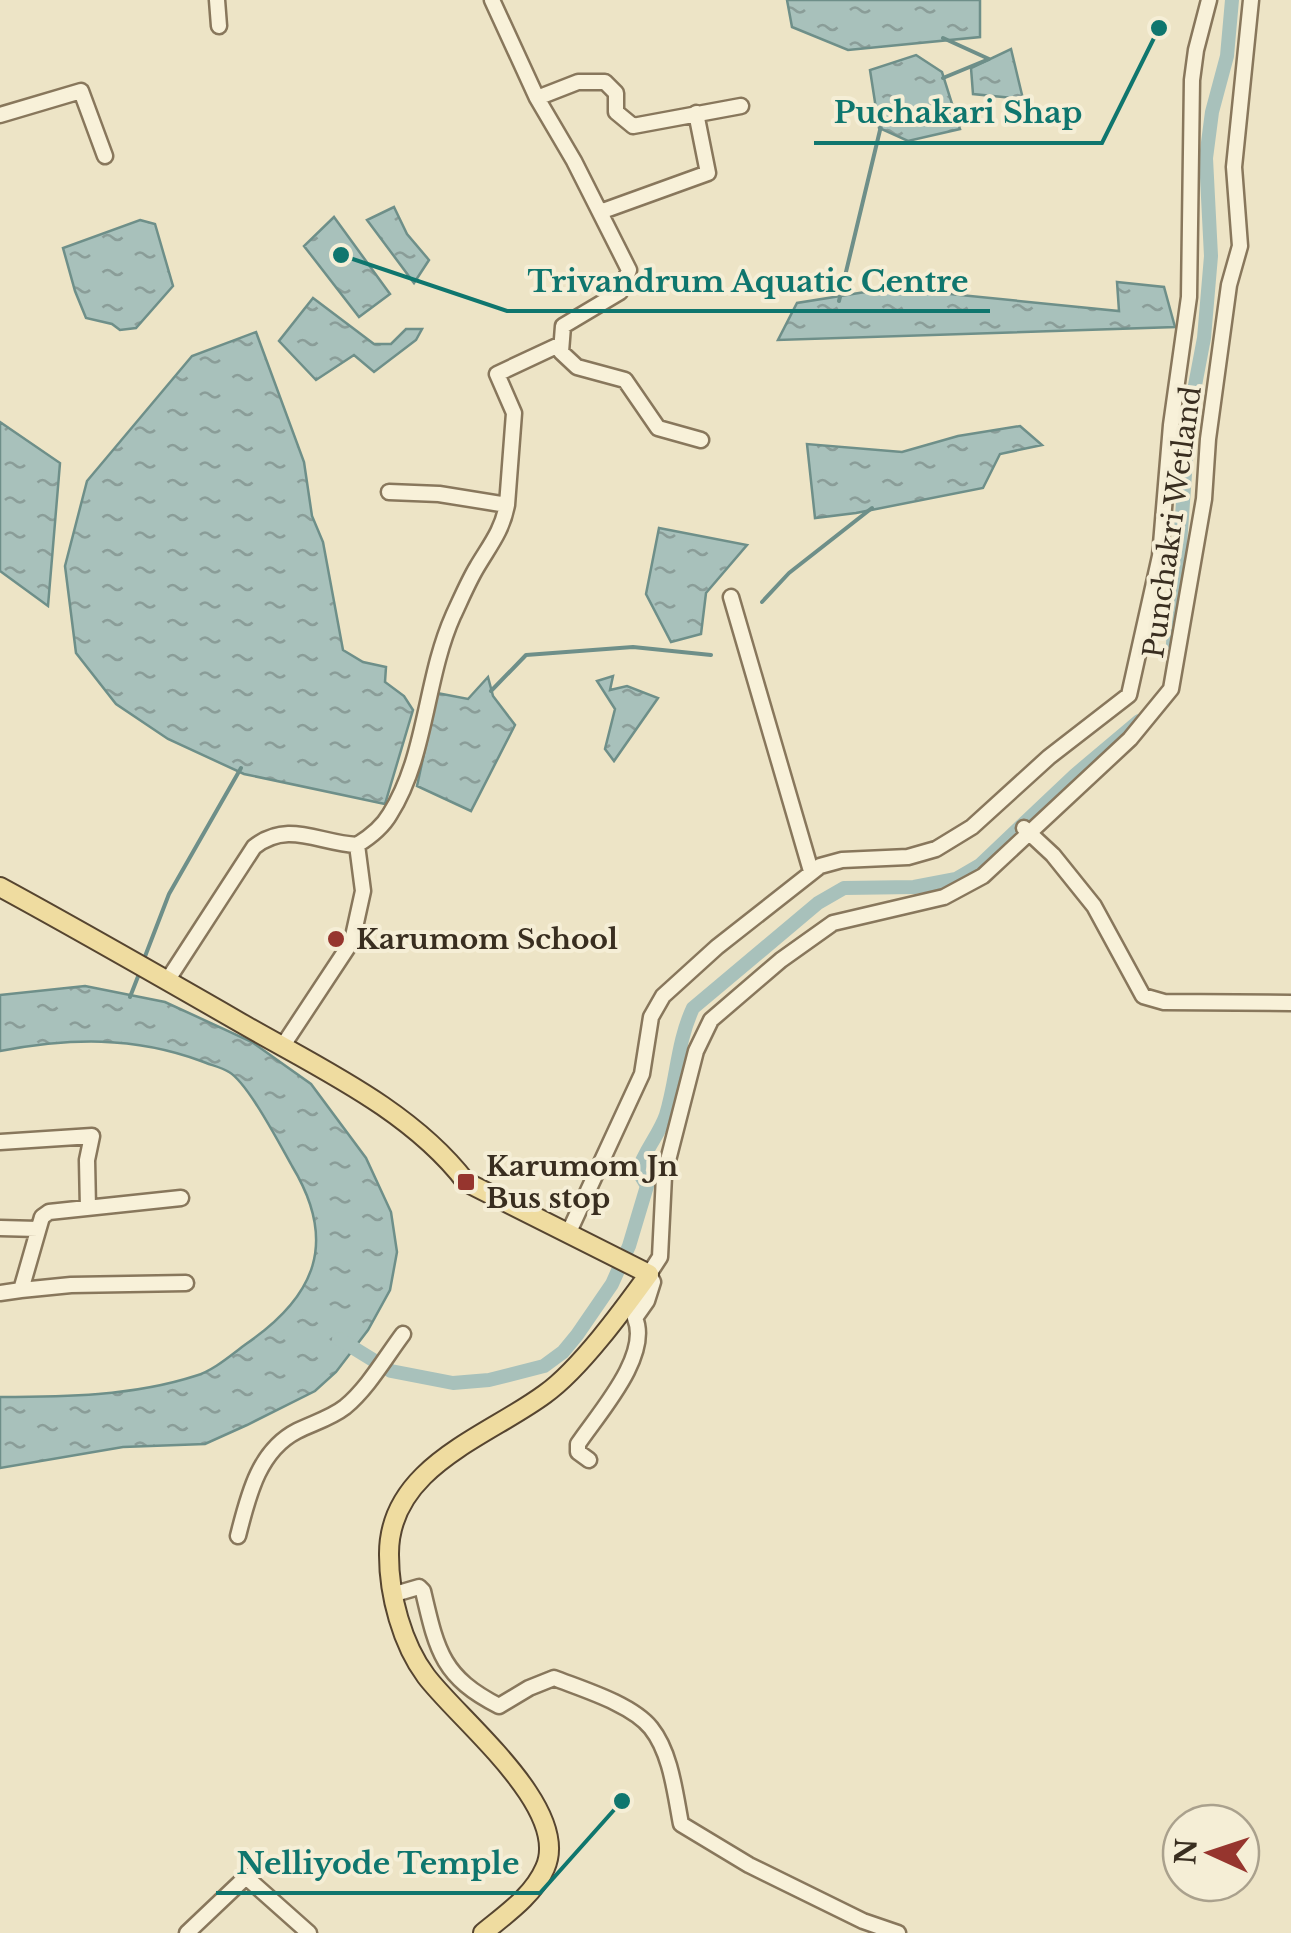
<svg xmlns="http://www.w3.org/2000/svg" width="1291" height="1933" font-family="'Libre Baskerville',serif">
  <style>
    .water { fill: url(#water-ripples); stroke: #6e8f89; stroke-width: 2.5 }
    .lines { fill: none; stroke-linecap: round; stroke-linejoin: round }
    .stream { stroke: #6e8f89; stroke-width: 4 }
    .canal { stroke: #a8c1bb; stroke-width: 14 }
    .minor-casing { stroke: #88775c; stroke-width: 19 }
    .major-casing { stroke: #564530; stroke-width: 22 }
    .minor { stroke: #f8f1d9; stroke-width: 14 }
    .major { stroke: #efdca0; stroke-width: 18 }
    .poi-dot { fill: #96352e; stroke: #f5eed6; stroke-width: 4 }
    .labels { text-anchor: middle; stroke-width: 8; stroke-linejoin: round; paint-order: stroke }
    .street-label { font-size: 28px; fill: #392e20; stroke: #f5eed6 }
    .poi-label { font-size: 28px; font-weight: bold; fill: #392e20; stroke: #f5eed6; text-anchor: start }
    .leader { fill: none; stroke: #0f766e; stroke-width: 4 }
    .callout-dot { fill: #0f766e; stroke: #f5eed6; stroke-width: 4 }
    .callout-label { font-size: 30px; text-anchor: middle; font-weight: bold; fill: #0f766e; stroke: #f5eed6; stroke-width: 8; stroke-linejoin: round; paint-order: stroke }
  </style>
  <defs>
    <pattern id="water-ripples" width="26" height="14" patternUnits="userSpaceOnUse" patternTransform="scale(2.5)"><rect width="26" height="14" fill="#a8c1bb"/><path d="M2 4q2-2 4 0t4 0M15 11q2-2 4 0t4 0" fill="none" stroke="#8a9d98"/></pattern>
  </defs>
  <rect width="100%" height="100%" fill="#ede4c6"/>
  <!-- water -->
  <path class="water" d="M787,0h193v37l-132,13 -56,-23z
    M1011,49l12,50 -50,-5 -2,-26z
    M916,55l26,17 18,57 -52,12 -29,-13 -9,-58z
    M394,207l13,27 22,26 -15,23 -47,-63z
    M334,217l56,77 -31,23 -55,-71z
    M140,220l15,4 18,62 -37,42 -16,2 -8,-6 -26,-6 -11,-27 -12,-43z
    M1117,282l47,5 11,40 -397,13 19,-37 93,-15 229,23z
    M313,298l61,46h17l15,-15h16l-6,11 -42,32 -20,-17 -38,25 -37,-39z
    M256,332l48,130 8,54 11,26 20,108 20,12 23,5 -1,15 19,14 9,14 -28,94 -141,-30 -76,-35 -52,-35 -40,-51 -11,-87 22,-85 105,-125z
    M0,422l60,41 -12,143 -48,-35z
    M1020,426l22,19 -42,9 -17,34 -127,25 -41,5 -8,-74 95,8 56,-16z
    M659,528l88,17 -41,48 -5,41 -30,8 -25,-48z
    M613,676l-3,14 17,-4 31,12 -44,63 -9,-12 10,-40 -18,-28z
    M488,677l5,19 22,29 -44,86 -54,-25 20,-93 31,6z
    M85,986l80,16 87,40 59,42 55,74 25,54 6,40 -7,38 -22,40 -32,42 -21,19 -68,34 -42,19 -82,3 -123,21v-71c64,0 133,-1 195,-21 18,-5 36,-21 51,-32 70,-48 92,-102 46,-178 -12,-21 -44,-83 -63,-94 -8,-5 -19,-7 -28,-11 -68,-25 -131,-23 -201,-10v-56z"/>
  <g class="lines">
    <!-- stream -->
    <path class="stream" d="M943,38l46,21 -46,19
      M839,301l42,-175
      M762,602l27,-29 83,-65
      M491,691l35,-36 107,-8 78,8
      M144,959l25,-65 72,-126
      M130,997l9,-23"/>
    <!-- canal -->
    <path class="canal" d="M1173,644l16,-227 15,-79 7,-82 -5,-98 6,-46 15,-56 5,-56
      M339,1339l52,32 62,12 36,-3 55,-14 19,-14 14,-17 35,-51 17,-38 18,-60 -9,-15c6,-20 21,-36 28,-56 11,-36 11,-73 27,-107l125,-105 26,-15 70,-1 42,-8 24,-14 95,-90 64,-54"/>
    <defs>
      <path id="minor" d="M217,0l2,26
        M492,0l45,98 37,63 55,109 -9,22 -57,34 -2,26 16,15 48,13 33,48 43,12
        M537,98l41,-16h27l11,11v19l17,14 108,-20
        M0,115l81,-24 24,65
        M600,212l108,-39 -12,-60
        M507,505l7,-92 -17,-39 64,-30
        M731,597l80,274
        M1024,828l29,27 41,51 49,90 21,6 127,1
        M167,981l87,-134c34,-27 64,-4 103,-2 13,-8 25,-17 33,-31 37,-59 35,-135 63,-198 8,-17 15,-34 24,-49 13,-22 25,-36 30,-62l-68,-11 -50,-2
        M282,1047l70,-106 11,-50 -6,-46
        M0,1142l92,-6 -5,24 1,48
        M0,1228l38,1
        M568,1234l74,-160 9,-57 12,-21 54,-49 103,-81 22,-6 66,-3 28,-8 36,-22 77,-70 80,-62 31,-139 11,-131 18,-128 3,-217 4,-30 13,-50
        M21,1290l50,-5 115,-2
        M0,1293l21,-3 21,-73 7,-5 132,-14
        M589,1460l-11,-8v-8c20,-30 73,-88 57,-126l12,-17 6,-19 -4,-8 11,-17 4,-81 32,-125 15,-31 70,-60 52,-37 111,-26 39,-21 147,-137 41,-50 33,-190 4,-60 21,-154 11,-39 -6,-79 17,-167
        M238,1536c10,-39 20,-85 59,-105 16,-8 34,-13 48,-24 23,-19 40,-49 58,-73
        M395,1594l24,-7 4,4c14,60 19,86 76,115l30,-18 25,-10c28,11 78,26 97,50 20,25 24,65 30,96l68,41 114,56 35,12
        M187,1933l59,-56 63,56"/>
      <path id="major" d="M0,887c81,44 161,90 241,136 78,45 170,87 225,159l183,92c-26,36 -69,95 -104,120 -58,43 -157,73 -156,161 0,40 13,89 37,121 32,43 146,132 119,192 -12,28 -39,46 -62,65"/>
    </defs>
    <!-- minor casing -->
    <use href="#minor" class="minor-casing"/>
    <!-- major casing -->
    <use href="#major" class="major-casing"/>
    <!-- minor -->
    <use href="#minor" class="minor"/>
    <!-- major -->
    <use href="#major" class="major"/>
  </g>
  <!-- markers -->
  <g class="poi-dot">
    <circle cx="336" cy="939" r="10"/>
    <rect x="456" y="1172" width="20" height="20" rx="5"/>
  </g>
  <g class="labels">
    <!-- street labels -->
    <g class="street-label">
      <text transform="translate(1172 522) rotate(-82)" y="10">Punchakri Wetland</text>
    </g>
    <!-- poi labels -->
    <g class="poi-label">
      <text x="356" y="949">Karumom School</text>
      <text x="486" y="1176">Karumom Jn<tspan x="486" dy="32">Bus stop</tspan></text>
    </g>
  </g>
  <!-- callouts -->
  <path class="leader" d="M1159 28L1102 143H814M341 255L507 311H990M622 1801L540 1893H216"/>
  <g class="callout-dot">
    <circle cx="1159" cy="28" r="10"/>
    <circle cx="341" cy="255" r="10"/>
    <circle cx="622" cy="1801" r="10"/>
  </g>
  <g class="callout-label">
    <text x="958" y="123">Puchakari Shap</text>
    <text x="748" y="292">Trivandrum Aquatic Centre</text>
    <text x="378" y="1874">Nelliyode Temple</text>
  </g>
  <!-- north arrow -->
  <g transform="translate(1211 1853) rotate(273)"><circle r="48" fill="#f5eed6" stroke="#aaa18d" stroke-width="2.5"/>
  <path d="M0-8L18 38L0 25L-18 38Z" fill="#96352e"/>
  <text y="-15" font-size="28" font-weight="bold" text-anchor="middle" fill="#392e20">N</text>
  </g>
</svg>
